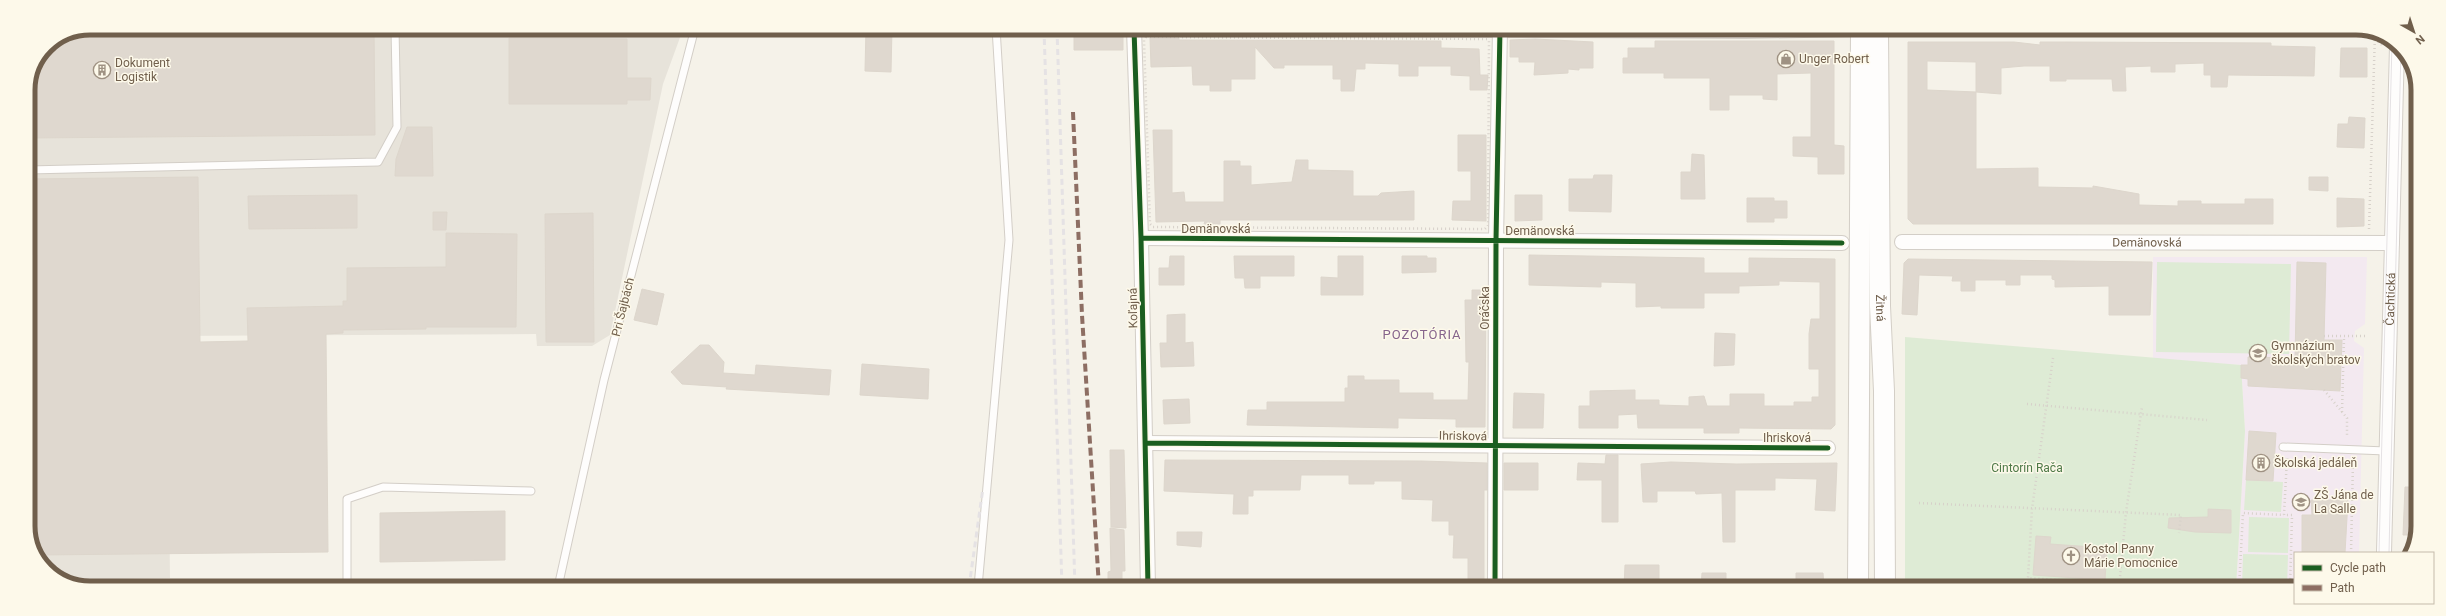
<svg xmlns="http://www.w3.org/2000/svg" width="2446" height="616" font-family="Roboto,sans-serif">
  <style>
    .industrial { fill: #e7e3da }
    .education { fill: #f3e9f0 }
    .green { fill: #deebd5 }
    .building { fill: #dfd8cf; stroke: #ddd6cc; fill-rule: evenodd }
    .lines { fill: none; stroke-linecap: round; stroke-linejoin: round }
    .lane-casing { stroke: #d3cec7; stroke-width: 9 }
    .street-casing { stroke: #d3cec7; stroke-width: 16 }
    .secondary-casing { stroke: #d3cec6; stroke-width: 22 }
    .path { stroke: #d7d1ca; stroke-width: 2.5; stroke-dasharray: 1 3; stroke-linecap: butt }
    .lane { stroke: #fefdfc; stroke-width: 7 }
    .street { stroke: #fefdfc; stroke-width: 14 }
    .secondary { stroke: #fefdfc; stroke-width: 20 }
    .tram { stroke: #e5e2e4; stroke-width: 1 }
    .rail { stroke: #e5e2e4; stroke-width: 3; stroke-dasharray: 6 4; stroke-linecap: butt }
    .quiet { stroke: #8d6e63; stroke-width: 4; stroke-dasharray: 8 4; stroke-linecap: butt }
    .cycleway-casing { stroke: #fdf9ea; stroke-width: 8 }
    .cycleway { stroke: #1b5e20; stroke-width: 5 }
    .labels { text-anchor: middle; stroke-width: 3; stroke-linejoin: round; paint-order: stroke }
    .poi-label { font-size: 12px; fill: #705f4c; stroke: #fdf9ea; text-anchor: start }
    .street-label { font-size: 12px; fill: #705f4c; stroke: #fdf9ea }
    .park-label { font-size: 12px; fill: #4f7a48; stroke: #fdf9ea }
    .neighbourhood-label { font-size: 13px; letter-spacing: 1px; fill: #86648c; stroke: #fdf9ea }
    .rim { fill: none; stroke: #705f4c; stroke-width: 5 }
  </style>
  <rect width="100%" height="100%" fill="#f5f2e9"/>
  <!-- industrial -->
  <path class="industrial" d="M90,28h578l14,4 -19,52 -53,251 -18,11h-55l-1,-12 -369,2 3,242 -105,2 -22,-13 -14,-33 -1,-445 18,-43z"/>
  <!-- education -->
  <path class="education" d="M2153,257h214l-2,67 -10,7 -1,10 10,7 -5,205h-64v35h-59l9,-157 -4,-66 -88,-6z"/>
  <!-- green -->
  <path class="green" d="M2157,262l134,2 -2,90 -133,-2z
    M1905,337l336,28 4,66 -9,157h-331z
    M2246,480l37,2 -2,30 -37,-2z
    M2249,517l40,1 -1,35 -40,-1z
    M2243,554l45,1 -1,33h-45z"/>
  <!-- building -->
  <path class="building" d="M90,28h284l1,107 -347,3v-49l18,-43z
    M866,28h26l-1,44 -26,-1z
    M1074,29h49v21h-49z
    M509,38l118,1v39h24l-1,22h-23v4h-118z
    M1150,38h29v2l262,1v7l38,1 1,26h8l-1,15h-17v-14l-19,-1v-9h-33v10h-19v-12l-34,-1v6h-9l-2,22h-13v-12h-8v-14h-49v3h-10l-19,-21v32h-24v12h-21v-6h-17l-1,-19 -41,1z
    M1535,39l58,3v26h-14v2l-11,-1v4l-34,2 1,-13h-16v-5h-9v-17z
    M1655,41h179v104l10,1v28h-26v-17l-25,-1v-19h18v-64l-34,1v26l-14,-1v-4h-34v15h-19v-32h-46v-5h-41v-15h5v-10h27z
    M1908,42h106l26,3v-3h25l206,1v3l44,1 -1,29 -86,-1 -1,12h-16v-12h-7v-12l-29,1v8h-24v-6l-26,1 1,24h-13l-1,-12h-46v2h-16v-15h-26l-23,2v26l-25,-2v77l62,-1v19l55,1v-2l46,8v11l39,1v-5h23v3h44v-5h28v25h-360l-5,-5zM1927,61l49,1v30l-49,-2z
    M2341,48h26v29h-27z
    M2349,117l16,1 -1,30 -27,-1 1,-23h10z
    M407,127h25l1,49h-38l1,-17z
    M1153,130h19v63l12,-1 1,10h39v-41h16v5h11v19l41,-3 4,-22h12v10l45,1v25h25l3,-3 33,-2v29h-194v4h-16l1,-3 -49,1z
    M1458,135h28v86l-34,-1 1,-19h18v-30h-13z
    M1692,154l12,1 1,44h-24v-27h10z
    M1594,175h18l-1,37 -42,-1v-32h24z
    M198,177l2,165 48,-1 -1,-33 96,-2v-5h4v-33l99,-1v-34l71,1 -1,93h-90v2l-83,1v3l-17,1 2,218 -290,3 -10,-21v-355z
    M2309,177h19v14l-19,-1z
    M357,195v33l-108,1 -1,-33z
    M1515,195h27v25l-27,1z
    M1747,198h27v3h13v17h-13v4h-27z
    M2337,198l27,1v27l-27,1z
    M433,212h14l-1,18h-13z
    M593,213l1,129h-48l-1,-128z
    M1529,255l175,3v15h45v-15l86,1v166l-4,4 -92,-1v5h-35v-5h-66l-1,-14 -19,1v13h-39v-22h11v-15l45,-1v10h24v5l30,1v-9l15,-1 3,10h23v-12h34v12h30v-4h18v-5h7v-28h-10v-35l2,-15h9v-37l-41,-1v4l-40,1v7h-35v15h-43v-2l-25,1v-24l-35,-1v5l-72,-2z
    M1170,256h14v29h-25v-17h10z
    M1234,256h60v20h-34v12h-15l-1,-10h-9z
    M1338,256h25v39h-42v-18l17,1z
    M1402,256h25v2h9v14l-34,1z
    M1908,259l244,3 -2,53h-41v-29l-54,1v-7l-3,-1v-4h-32v10h-14v-5h-31v11h-14v-10h-9l1,-5 -34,-1 -2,40 -15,-1 2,-51z
    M2297,262l29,1 -2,77h18l-2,51 -92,-5v-7l-7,-1v-13h7v-8l47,1z
    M642,289l22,5 -7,31 -23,-5z
    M1472,290h14l-1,137h-29v-8l-58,-1v10l-151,-3 1,-15h19v-8h78v-14h3v-12h16v4h35v13h34v7h35l1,-38h-3l-1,-62h7z
    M1185,314v29l8,-1 1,24 -33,1 -1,-24h7v-28z
    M1715,333l20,1 -1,31 -20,1z
    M700,345h9l15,17 -1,11 32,2 1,-10 75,5 -2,25 -103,-6 1,-2 -45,-3 -11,-12z
    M862,364l67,5 -1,30 -68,-4z
    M1514,393l30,1 -1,34h-30z
    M1189,399l1,24 -26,1 -1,-24z
    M2249,431l27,2 -3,48 -27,-1z
    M1110,450h14l2,78 -15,-1z
    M1606,455h12v67h-16v-42h-25l1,-17 27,1z
    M1165,460l256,1 66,2v27h-3v98h-16v-30h-15l1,-23h-5v-14h-17l1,-21 -31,-1v-18h-28v3h-25v-9h-48l-1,15h-47v6h-5v18h-15l1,-20 -70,-3z
    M1671,462l65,2 101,-1 -2,48 -20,-1 2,-31 -42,-1v12h-40v52h-12l-1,-49 -26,1 -1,-3h-38v11h-14l-2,-38z
    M1504,463h34v27h-34z
    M2405,487h12v48h-14z
    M2311,500h37l-3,53h-43v-38h10z
    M2208,509l23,1v23l-36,-1 -27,-4 1,-10 39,-1z
    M505,511v49l-125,2v-49z
    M1110,528l14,2 1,41h-3v16h-14v-15l3,-1z
    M1177,532h25l-1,15 -24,-2z
    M2036,536l15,1 -1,7 57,4 -2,32 -72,-5z
    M1625,565h34v23h-35z
    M1702,573h24v15h-25z
    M1796,573h27l1,15h-28z"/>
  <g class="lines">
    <defs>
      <path id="lane" d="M28,170l350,-8 19,-35 -2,-99
        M2416,244h1
        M2283,447l103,4
        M347,587v-88l36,-12 148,4
        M558,587l46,-207 91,-352
        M978,587l31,-347 -13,-212"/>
      <g id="street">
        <path d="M1134,29l7,209 7,349"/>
        <path d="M1356,29l389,2 111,-2"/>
        <path d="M1141,238l701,5"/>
        <path id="s1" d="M1902,242l490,1"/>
        <path d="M1146,443l682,5"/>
        <path id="s2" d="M2384,553l13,-507"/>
        <path d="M1495,588l1,-348 4,-211"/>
      </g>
      <g id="secondary">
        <path id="s3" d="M1878,29l2,277 4,85 1,197"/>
        <path d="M1858,588l3,-559"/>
      </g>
    </defs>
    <!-- lane casing -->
    <use href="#lane" class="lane-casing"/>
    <!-- street casing -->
    <use href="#street" class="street-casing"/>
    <!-- secondary casing -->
    <use href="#secondary" class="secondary-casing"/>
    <!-- path -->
    <path class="path" d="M1146,37l341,2 2,2 -1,185 -3,3 -332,-2 -3,-3 -6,-184z
      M2375,39l7,6
      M2369,229l6,-196
      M2324,336h43
      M2053,358l-21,151 -4,69 91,6
      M2324,390l23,28v19
      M2027,404l180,16
      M2342,412l2,-75
      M2287,458l-3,57h8l-2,73
      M1919,503l262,12 -2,18
      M2351,553l2,-92
      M2106,564l15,1
      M2119,588l7,-76 16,-105
      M2239,588l4,-75 41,2"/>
    <!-- lane -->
    <use href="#lane" class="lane"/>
    <!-- street -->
    <use href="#street" class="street"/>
    <!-- secondary -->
    <use href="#secondary" class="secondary"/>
    <!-- tram -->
    <path class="tram" d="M2379,553l13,-510
      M2389,553l12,-505"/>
    <!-- rail -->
    <path class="rail" d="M1044,29l18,558
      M1057,29l18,558
      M969,587l14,-99"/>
    <!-- quiet -->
    <path class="quiet" d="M1073,112l9,203 17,272"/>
    <defs>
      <path id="cycleway" d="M1134,29l7,209 7,349
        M1141,238l701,5
        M1146,443l682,5
        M1495,588l1,-348 4,-211"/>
    </defs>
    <!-- cycleway casing -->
    <use href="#cycleway" class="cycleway-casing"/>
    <!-- cycleway -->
    <use href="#cycleway" class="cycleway"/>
  </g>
  <!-- icons -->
  <defs>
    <symbol id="shop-ring" viewBox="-11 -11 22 22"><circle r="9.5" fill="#fdf9ea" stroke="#9f9283" stroke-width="1.5"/><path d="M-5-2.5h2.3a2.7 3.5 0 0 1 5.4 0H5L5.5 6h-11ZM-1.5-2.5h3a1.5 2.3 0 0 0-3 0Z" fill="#9f9283"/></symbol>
    <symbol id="building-ring" viewBox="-11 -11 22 22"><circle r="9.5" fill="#fdf9ea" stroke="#9f9283" stroke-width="1.5"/><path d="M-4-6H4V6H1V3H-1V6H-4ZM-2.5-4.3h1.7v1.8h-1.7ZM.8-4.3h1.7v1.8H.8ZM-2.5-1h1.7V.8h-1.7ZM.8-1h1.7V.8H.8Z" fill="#9f9283"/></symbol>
    <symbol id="university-ring" viewBox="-11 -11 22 22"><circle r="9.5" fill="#fdf9ea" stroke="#9f9283" stroke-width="1.5"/><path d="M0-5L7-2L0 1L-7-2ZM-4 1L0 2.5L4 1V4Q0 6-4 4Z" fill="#9f9283"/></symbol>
    <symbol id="school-ring" viewBox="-11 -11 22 22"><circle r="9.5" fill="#fdf9ea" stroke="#9f9283" stroke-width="1.5"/><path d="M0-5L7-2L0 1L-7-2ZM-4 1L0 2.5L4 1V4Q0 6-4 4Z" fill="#9f9283"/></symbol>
    <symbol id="church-ring" viewBox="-11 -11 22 22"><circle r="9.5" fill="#fdf9ea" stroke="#9f9283" stroke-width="1.5"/><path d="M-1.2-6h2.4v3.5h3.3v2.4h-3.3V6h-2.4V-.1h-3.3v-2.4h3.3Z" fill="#9f9283"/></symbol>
  </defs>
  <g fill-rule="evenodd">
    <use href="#shop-ring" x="1776" y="49" width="20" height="20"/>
    <use href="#building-ring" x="92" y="60" width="20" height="20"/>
    <use href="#university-ring" x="2248" y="343" width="20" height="20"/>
    <use href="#building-ring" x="2251" y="453" width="20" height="20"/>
    <use href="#school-ring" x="2291" y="492" width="20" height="20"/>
    <use href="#church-ring" x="2061" y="546" width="20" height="20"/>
  </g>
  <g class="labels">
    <!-- poi labels -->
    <g class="poi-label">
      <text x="1799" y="63">Unger Robert</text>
      <text x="115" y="67">Dokument<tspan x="115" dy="14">Logistik</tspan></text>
      <text x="2271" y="350">Gymnázium<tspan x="2271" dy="14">školských bratov</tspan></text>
      <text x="2274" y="467">Školská jedáleň</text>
      <text x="2314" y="499">ZŠ Jána de<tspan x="2314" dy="14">La Salle</tspan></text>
      <text x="2084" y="553">Kostol Panny<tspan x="2084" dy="14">Márie Pomocnice</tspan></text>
    </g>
    <!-- street labels -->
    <g class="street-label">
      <text x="1216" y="233">Demänovská</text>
      <text x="1540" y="235">Demänovská</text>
      <text dy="4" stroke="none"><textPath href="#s1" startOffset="245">Demänovská</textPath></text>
      <text dy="4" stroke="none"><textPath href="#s2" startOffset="254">Čachtická</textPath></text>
      <text transform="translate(623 307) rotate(-76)" y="4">Pri Šajbách</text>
      <text transform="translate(1133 308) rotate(-91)" y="4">Koľajná</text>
      <text transform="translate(1485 308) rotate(-90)" y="4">Oráčska</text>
      <text dy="4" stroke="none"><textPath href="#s3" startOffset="279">Žitná</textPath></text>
      <text transform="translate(1463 436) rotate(1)" y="4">Ihrisková</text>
      <text x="1787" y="442">Ihrisková</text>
    </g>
    <!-- park labels -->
    <g class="park-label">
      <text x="2027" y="472">Cintorín Rača</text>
    </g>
    <!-- neighbourhood labels -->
    <g class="neighbourhood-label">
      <text x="1422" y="339">POZOTÓRIA</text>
    </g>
  </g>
  <!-- crop -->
  <path d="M0 0H2446V616H0ZM90 35H2356A55 55 0 0 1 2411 90V526A55 55 0 0 1 2356 581H90A55 55 0 0 1 35 526V90A55 55 0 0 1 90 35Z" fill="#fdf9ea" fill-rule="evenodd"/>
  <path class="rim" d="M90 35H2356A55 55 0 0 1 2411 90V526A55 55 0 0 1 2356 581H90A55 55 0 0 1 35 526V90A55 55 0 0 1 90 35Z"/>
  <!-- legend -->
  <rect x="2294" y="552" width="140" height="52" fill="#fdf9ea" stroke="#c5bbab"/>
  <rect x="2302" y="565" width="20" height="6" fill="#1b5e20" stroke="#c5bbab"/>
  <text x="2330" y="572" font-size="12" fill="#705f4c">Cycle path</text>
  <rect x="2302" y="585" width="20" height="6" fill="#8d6e63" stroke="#c5bbab"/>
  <text x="2330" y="592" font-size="12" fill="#705f4c">Path</text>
  <!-- north arrow -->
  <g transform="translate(2414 32) rotate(141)" stroke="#fdf9ea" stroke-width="3" paint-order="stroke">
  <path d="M0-3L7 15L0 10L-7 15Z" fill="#705f4c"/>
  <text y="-6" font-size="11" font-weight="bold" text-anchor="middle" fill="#705f4c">N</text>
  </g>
</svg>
